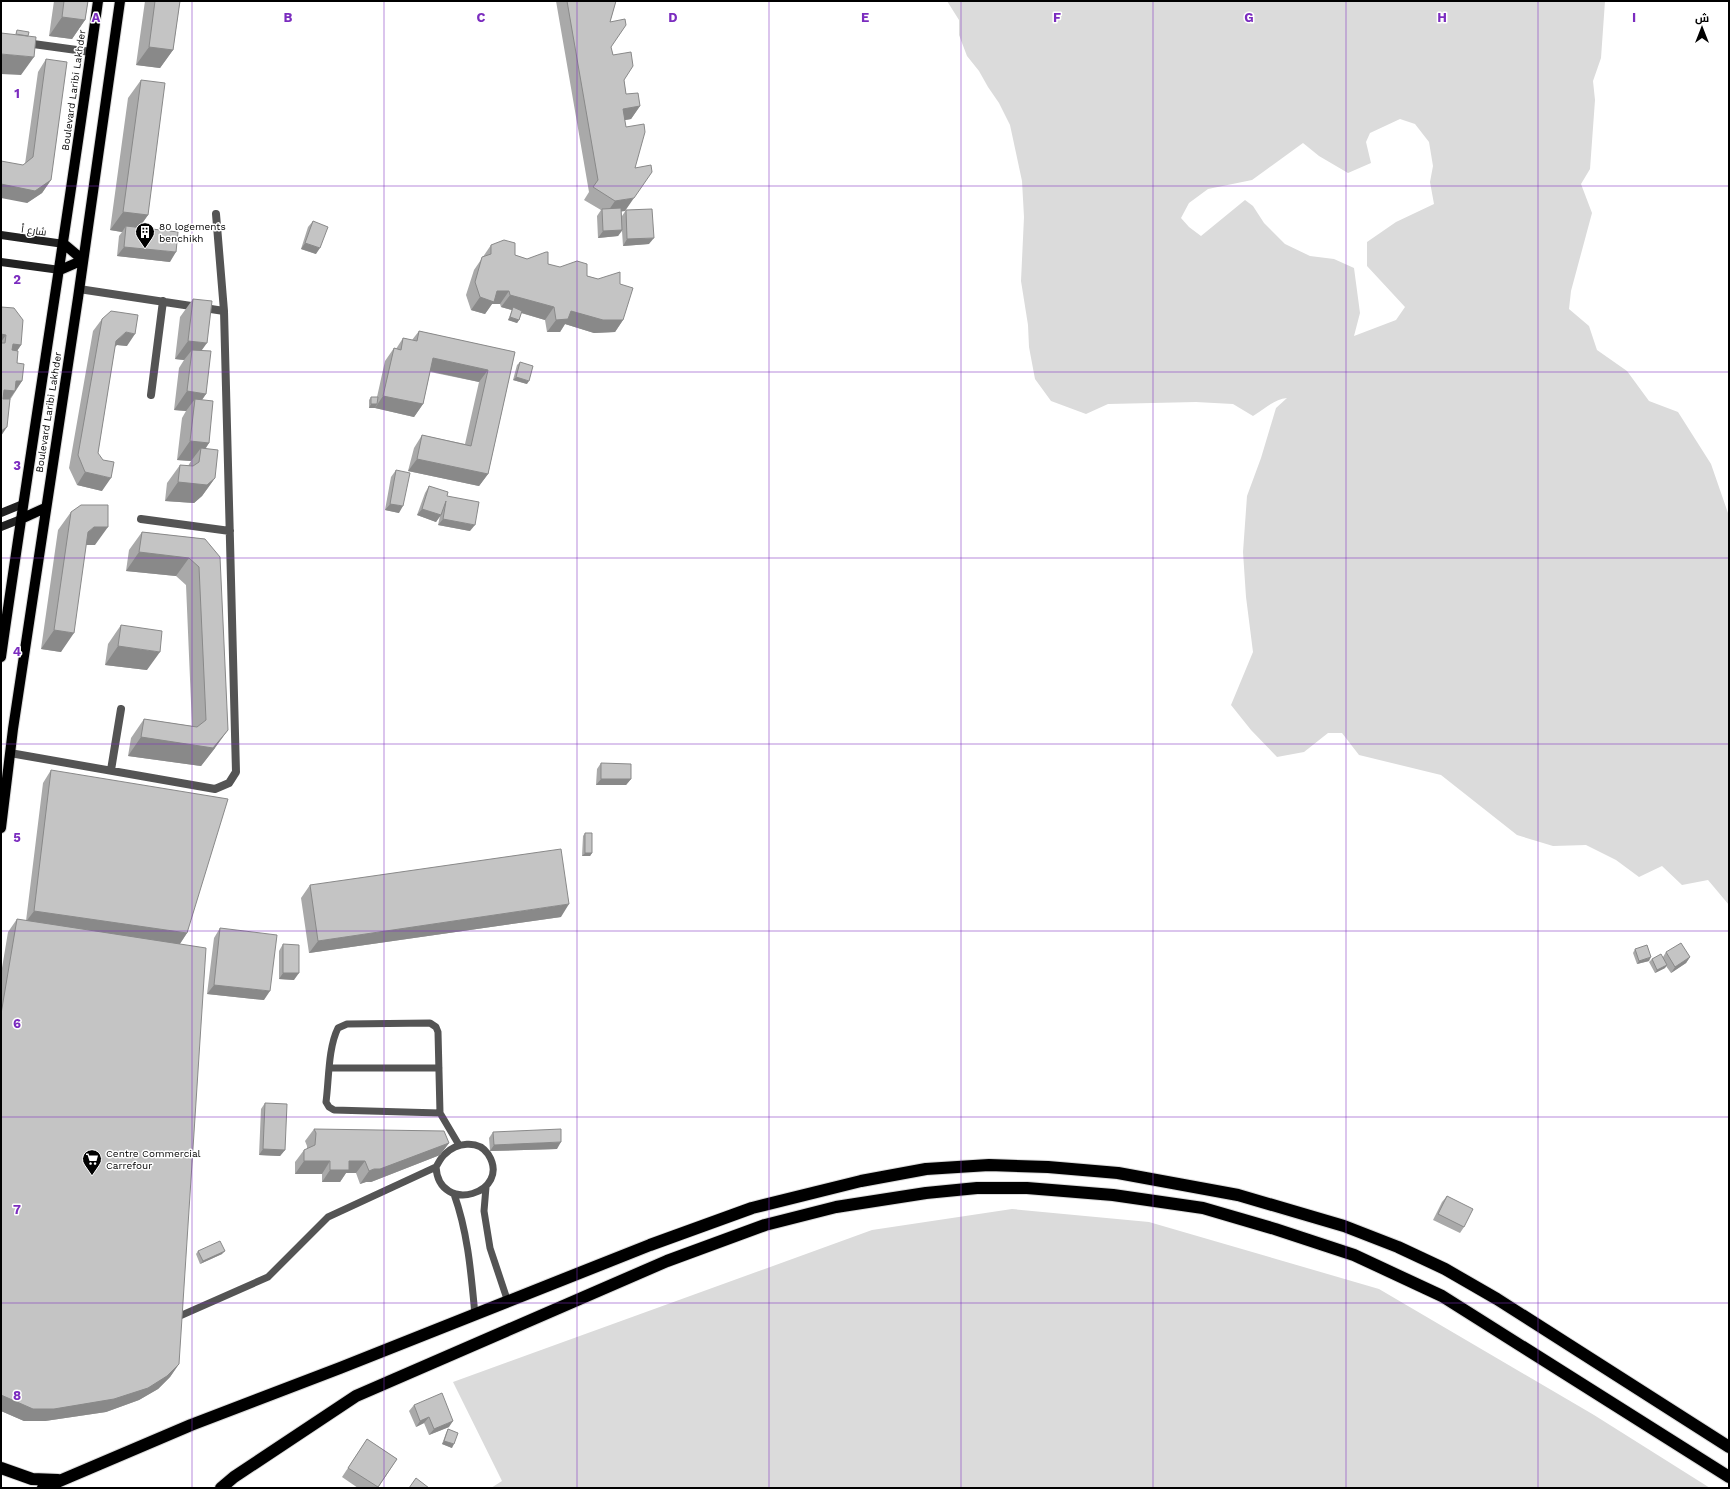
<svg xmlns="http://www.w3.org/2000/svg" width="1730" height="1489" font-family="'Work Sans',Cairo,sans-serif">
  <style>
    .green { fill: #dbdbdb; fill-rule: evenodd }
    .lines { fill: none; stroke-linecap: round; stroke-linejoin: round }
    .primary-casing { stroke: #dbdbdb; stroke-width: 12 }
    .highway-casing { stroke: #dbdbdb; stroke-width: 14 }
    .lane { stroke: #545454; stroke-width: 7 }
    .street { stroke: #545454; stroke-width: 8 }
    .secondary { stroke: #212121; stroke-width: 8 }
    .primary { stroke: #000; stroke-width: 10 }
    .highway { stroke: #000; stroke-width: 12 }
    .wall { fill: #a9a9a9 }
    .shaded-wall { fill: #898989 }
    .building { fill: #c4c4c4; stroke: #898989 }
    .grid { fill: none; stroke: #7b2cbf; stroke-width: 1; stroke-opacity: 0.55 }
    .labels { text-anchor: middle; stroke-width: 3; stroke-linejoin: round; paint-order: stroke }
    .street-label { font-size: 10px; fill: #000; stroke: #fff }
    .poi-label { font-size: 10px; fill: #000; stroke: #fff; text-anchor: start }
    .grid-label { font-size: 13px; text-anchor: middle; font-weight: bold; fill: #7b2cbf; stroke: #fff; stroke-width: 3; stroke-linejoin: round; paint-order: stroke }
  </style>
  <rect width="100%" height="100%" fill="#fff"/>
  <!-- green -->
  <path class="green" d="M947,1h658l-4,57 -8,23 2,19 -5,69 -9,15 11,29 -21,78 -2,18 20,17 8,24 30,21 22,30 29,11 33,52 18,52v389l-21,-25 -26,5 -20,-19 -23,11 -23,-17 -30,-15 -33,1 -36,-11 -76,-60 -82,-20 -17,-22h-14l-24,19 -27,5 -26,-27 -20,-25 22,-53 -7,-55 -3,-45 4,-56 14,-38 15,-50 11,-10c-13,1 -22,11 -34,18l-20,-12 -37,-2 -88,2 -22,10 -35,-13 -16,-22 -6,-32 -1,-22 -7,-44 3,-64 -2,-36 -12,-56 -11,-22 -11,-16 -9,-16 -12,-15 -8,-21v-15zM1400,119l15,5 14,18 4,24 -3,16 4,22 -38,18 -29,20v24l38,41 -9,13 -42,16 6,-23 -6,-45 -20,-9 -24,-3 -25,-12 -21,-21 -11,-17 -8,-6 -44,36 -12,-9 -8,-9 8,-15 19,-14 44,-9 51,-37 16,13 29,17 23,-10 -5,-21 4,-9z
    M1012,1209l137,13 230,67 215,126 116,73h-1219l11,-7 -49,-99 419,-152z"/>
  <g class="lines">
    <defs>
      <path id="primary" d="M60,270l23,-10 -19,-16
        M21,519l24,-11
        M1,657c31,-219 67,-437 97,-656
        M1,828l12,-99 65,-431 42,-297"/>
      <path id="highway" d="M1,1468l31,11 26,1
        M43,1488l148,-63 149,-57 310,-123 102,-37 109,-27 65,-12 63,-4 59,2 70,6 120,22 106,31 54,21 47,22 52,30 232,148
        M221,1488l13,-11 122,-81 311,-135 98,-36 71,-18 90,-14 51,-5h50l86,7 90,13 72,21 79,26 88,41 287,181"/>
    </defs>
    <!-- primary casing -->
    <use href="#primary" class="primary-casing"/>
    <!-- highway casing -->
    <use href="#highway" class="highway-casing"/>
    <!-- lane -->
    <path class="lane" d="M330,1068h109
      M440,1113l-106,-3 -5,-3 -3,-5c3,-22 2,-54 12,-74l9,-4 83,-1 6,4 2,5 2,81 19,32
      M486,1187l-2,24 6,37 18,54
      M454,1194c14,39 17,79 21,121
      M173,1319l95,-42 60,-60 108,-50c3,-5 5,-10 9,-13 11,-11 33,-15 43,0 25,39 -49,62 -52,13"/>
    <!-- street -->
    <path class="street" d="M26,43l65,9
      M216,214l8,97
      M151,395l12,-94
      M141,519l89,12
      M10,753l205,36 14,-6 7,-11 -12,-461 -145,-22
      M111,770l10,-61"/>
    <!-- secondary -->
    <path class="secondary" d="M1,235l63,9
      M1,262l59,8
      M1,513l22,-9
      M1,527l20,-8"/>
    <!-- primary -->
    <use href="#primary" class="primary"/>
    <!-- highway -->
    <use href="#highway" class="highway"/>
  </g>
  <!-- wall -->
  <path class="wall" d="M54,1h34l-3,19 -13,19 -23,-3z
    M145,1h35l-7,49 -13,18 -24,-3z
    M556,1h60l-6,21 1,25 2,8 11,25 2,14 14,12 -9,13 -6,1v91h-4l1,5 4,-6 23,34 -26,2 -1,-15 -4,5 -20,2 -1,-22 4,-6 -17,-10 5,-8z
    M46,59l5,121 -9,13 -15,10 -2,-39 13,-92z
    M141,80l7,135 -9,13 31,34 -53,-6 2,-20 3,-4 -12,-2 18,-132z
    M313,221l3,33 -15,-5 7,-22z
    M491,245l24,10 12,4 21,5 50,15 22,5 3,36 -8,12 -21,1 -29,-9 -5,8h-13l-2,-12 -24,-7 -2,7 -2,3 -9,-3 4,-10 -11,-3 -1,-3h-8l-7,10 -14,-4 -5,-15 8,-25z
    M193,299l9,52 4,43 -4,6 7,43 -3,5 9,30 -13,18 -8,7 -29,-2 2,-18 13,-18 8,1 3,-5 -14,-1 5,-42 4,-7 -12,-1 5,-42 5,-8 -9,-1 5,-42z
    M1,307l20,38 -4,6v12l5,18 -12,19 -9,36z
    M102,319l25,27 -10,-1 -2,1 -17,107 4,38 -25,-6 -8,-17 24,-137z
    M419,331l96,21 -27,122 -9,12 -71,-15 6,-23 8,-13 43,9 14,-62 -49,-10 -7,32 -9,13 -39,-9h-6v-8l2,-3h6l8,-36 9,-13 2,1 7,-11 9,2z
    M520,362l7,22 -14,-4 4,-15z
    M396,470l3,43 -14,-3 6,-33z
    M429,486l18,10 23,35 -32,-6 2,-9 -4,6 -19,-7 8,-22z
    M71,512l24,33h-9l-25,107 -20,-3 17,-119z
    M142,532l63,7 10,209 -14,18 -73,-10 3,-18 13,-19 48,7 -6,-141 -10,-9 -50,-5 3,-21z
    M121,625l26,45 -42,-5 3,-21z
    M601,763l30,16 -5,6h-30l1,-16z
    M51,770l136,163 -7,11 -1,420 -9,13 -12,12 -19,11 -33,12 -61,9h-21l-23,-10v-437l7,-42 9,-13 9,2 17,-138z
    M585,833l7,20 -2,3h-8l1,-20z
    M310,885l251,32 -252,36 -8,-55z
    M220,928l44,72 -57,-6 7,-56z
    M283,944l11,36 -15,-1v-28z
    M1635,949l14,12 -12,3 -4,-11z
    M1666,952l24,5 -4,6 -15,10 -5,-7 -1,2 -10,5 -6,-11 3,-3 11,-2z
    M265,1103l20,47 -5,6 -21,-1 2,-46z
    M314,1129l135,14 -9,12 -69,27h-5l-6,2 -4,-11h-10l-6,9h-18v-8h-27v-12l9,-12 3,-1v-3l-2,-5z
    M493,1132l64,17 -67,2 -1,-13z
    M1447,1196l17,31 -4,6 -27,-13 9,-18z
    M198,1251l24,3 -22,10 -4,-10z
    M414,1405l35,22 -20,8 -5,-12 -8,4 -7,-16z
    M448,1429l4,19 -10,-4 4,-11z
    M367,1439l30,20 -19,29h-20l-16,-11z"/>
  <!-- shaded-wall -->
  <path class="shaded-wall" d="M62,17l23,3 -13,19 -23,-3z
    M149,47l24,3 -13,18 -24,-3z
    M1,54l33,3 -13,18 -20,-1z
    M640,106l-9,13 -17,3 9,-13z
    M51,180l-9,13 -15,10 -26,-5v-14z
    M634,198l-9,13 -19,3 9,-13z
    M123,212l25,3 -13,18 -9,-7 -4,6 -12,-2z
    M622,230l-4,6 -20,2 5,-7z
    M654,238l-5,6 -26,2 4,-7z
    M305,243l15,5 -4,6 -15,-5z
    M124,247l52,5 -6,10 -53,-6z
    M497,291h12l-9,13h-8l-7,10 -14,-4 9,-13z
    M510,295l44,12 -9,13 -33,-10 1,-3 -1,3 -11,-3z
    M571,311l52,9 -8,12 -21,1 -29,-9 -5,8h-13l9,-12z
    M510,317l9,3 -2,3 -9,-3z
    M126,332l9,2 -8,12 -10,-1 -10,9 9,-13z
    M1,334l5,1 -5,7z
    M188,341l19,2 -13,18 -2,-11 -8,10 -9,-1z
    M13,344l8,1 -13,19z
    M433,358l55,12 -9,12 -54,-12z
    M516,377l13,4 -2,3 -14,-4z
    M16,381h6l-20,29 2,-20z
    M187,391l19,3 -13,18 2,-13 -9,12 -12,-1z
    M383,396l40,8 -9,13 -39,-9z
    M371,404h6l-2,4h-6z
    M7,427l-6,9v-5z
    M190,441l19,2 -9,13 1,-8 -10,13 -14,-1z
    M417,459l71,15 -9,12 -71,-15z
    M85,472l26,6 -9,13 -25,-6z
    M215,478l-13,18 -8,7 -29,-2 13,-19z
    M390,504l13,2 -4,7 -14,-3z
    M422,509l19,6 -5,7 -19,-7z
    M443,519l32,6 -5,6 -32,-6z
    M94,527h14l-13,18h-14l7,-13z
    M139,552l50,6 -13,18 -50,-5z
    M54,630l20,3 -13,19 -20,-3z
    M118,646l42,6 -13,18 -42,-5z
    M228,730l-13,18 -14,18 -73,-10 13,-19z
    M601,779h30l-5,6h-30z
    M585,853h7l-2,3h-8z
    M569,904l-8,13 -252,36 9,-12z
    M34,911l153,22 -8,12 -154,-22z
    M1651,957l-2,4 -12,3 2,-3z
    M1690,957l-4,6 -15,10 4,-6z
    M1667,965l-2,3 -10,5 2,-3z
    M283,973h16l-5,7 -15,-1z
    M214,985l56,6 -6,9 -57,-6z
    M561,1142l-4,7 -67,2 4,-6z
    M449,1143l-9,12 -69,27h-5l-6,2 9,-13z
    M263,1149l22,1 -5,6 -21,-1z
    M304,1161h26l-8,13h-27z
    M349,1161h16l-9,12h-10l-6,9h-18l8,-12z
    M225,1251l-3,3 -22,10 3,-3z
    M179,1364l-9,13 -12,12 -19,11 -33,12 -61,9h-21l-23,-10v-16z
    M429,1417l-5,6 -8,4 4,-6z
    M453,1421l-4,6 -20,8 5,-6z
    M444,1441l10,3 -2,4 -10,-4z"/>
  <!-- building -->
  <path class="building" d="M64,1h24l-3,19 -23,-3z
    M155,1h25l-7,49 -24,-3z
    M567,1h49l-6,21 15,-3 1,6 -15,22 2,8 18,-3 2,14 -9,14 2,14 12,-1 2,13 -17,3 3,18 18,-3 1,8 -10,36 16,-3 1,7 -18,26 -19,3 -22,-14 5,-7z
    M17,30l12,2 -1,4 -12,-2z
    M1,33l35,4 -2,20 -33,-3z
    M46,59l21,3 -16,118 -16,11 -34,-7v-23l22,4 10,-8z
    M141,80l24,3 -17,132 -25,-3z
    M621,208l1,22 -19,1 -1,-22z
    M652,209l2,29 -27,1 -1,-29z
    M313,221l15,6 -8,21 -15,-5z
    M126,226l52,6 -2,20 -52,-5z
    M504,240l11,3v12l12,4 19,-7h2v12l12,3 17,-6 10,3v12l11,3 22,-7v12l13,4 -10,32h-20l-32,-9 -3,8 -12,1 -2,-13 -44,-12 -1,-4h-12l-3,11 -14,-5 -5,-15 7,-25 9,-3v-9z
    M193,299l19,2 -5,42 -19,-2z
    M1,307l13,1 9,12 -2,25 -8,-1 -1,6 6,1 -1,12 7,1 -2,17h-6l-1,10 -11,-1 -1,9h7l-3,28 -6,4v-88h4l1,-8 -5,-1z
    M513,307l9,4 -3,9 -9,-3z
    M111,311l27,4 -3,19 -9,-2 -10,9 -18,112 5,7 11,2 -3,16 -26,-6 -7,-17 24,-136z
    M419,331l96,21 -27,122 -71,-15 5,-24 49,11 17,-76 -55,-12 -10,46 -40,-8 11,-48 7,2 2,-12 14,3z
    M192,350l19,1 -5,43 -19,-3z
    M520,362l13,4 -4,15 -13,-4z
    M371,397h7l-1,7h-6z
    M195,399l18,2 -4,42 -19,-2z
    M201,448l17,2 -3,28 -8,7 -29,-3 2,-17 13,1 6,-4z
    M396,470l14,3 -7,33 -13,-2z
    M429,486l19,6 -1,4 32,6 -4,23 -32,-6 3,-18 -5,14 -19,-6z
    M81,505h27v22h-14l-6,5 -14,101 -20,-3 17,-118z
    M142,532l63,7 15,18 8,173 -15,18 -72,-11 3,-18 53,8 9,-7 -7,-153 -10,-9 -50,-6z
    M121,625l41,6 -2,21 -42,-6z
    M601,763l30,1v15h-30z
    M51,770l177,29 -41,134 -153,-22z
    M585,833h7v20h-7z
    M561,849l8,55 -251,37 -8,-56z
    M17,919l189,29 -27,416 -12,12 -19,12 -34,11 -60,10h-21l-32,-14v-381z
    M220,928l57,7 -7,56 -56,-6z
    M1681,943l9,14 -15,10 -9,-15z
    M283,944l16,1v28h-16z
    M1647,945l4,12 -12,4 -4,-12z
    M1661,954l6,11 -10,5 -5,-11z
    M265,1103l22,1 -2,46 -22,-1z
    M314,1129l130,2 5,12 -69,26h-6l-5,2 -4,-10h-16v9h-19v-9h-26v-11l11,-5 1,-12z
    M561,1129v13l-67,3 -1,-13z
    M1447,1196l26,13 -9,18 -26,-13z
    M220,1241l5,10 -22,10 -5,-10z
    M442,1393l11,28 -19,8 -5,-12 -9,4 -6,-16z
    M448,1429l10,4 -4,11 -10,-3z
    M367,1439l30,20 -19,28 -30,-19z
    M416,1478l13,10h-20z"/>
  <!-- grid -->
  <path class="grid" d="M192,1v1487M384,1v1487M577,1v1487M769,1v1487M961,1v1487M1153,1v1487M1346,1v1487M1538,1v1487M1,186h1728M1,372h1728M1,558h1728M1,744h1728M1,931h1728M1,1117h1728M1,1303h1728"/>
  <!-- icons -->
  <defs>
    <symbol id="building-pin" viewBox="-11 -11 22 30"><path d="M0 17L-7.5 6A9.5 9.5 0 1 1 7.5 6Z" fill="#000" stroke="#fff"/><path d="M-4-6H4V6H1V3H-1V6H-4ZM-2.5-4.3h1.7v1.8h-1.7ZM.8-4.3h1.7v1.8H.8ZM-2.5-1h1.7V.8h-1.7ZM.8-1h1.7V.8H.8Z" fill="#fff"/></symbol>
    <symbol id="supermarket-pin" viewBox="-11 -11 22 30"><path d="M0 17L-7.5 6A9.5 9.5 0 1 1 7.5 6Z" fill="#000" stroke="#fff"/><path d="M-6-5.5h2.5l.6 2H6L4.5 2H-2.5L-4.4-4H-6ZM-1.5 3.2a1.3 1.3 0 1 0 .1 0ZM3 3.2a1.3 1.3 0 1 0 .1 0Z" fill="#fff"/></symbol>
  </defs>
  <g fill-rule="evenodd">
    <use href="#building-pin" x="134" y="221" width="22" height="30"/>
    <use href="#supermarket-pin" x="81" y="1148" width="22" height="30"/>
  </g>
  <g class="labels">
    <!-- street labels -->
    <g class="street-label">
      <text transform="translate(73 90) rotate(-82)" y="4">Boulevard Laribi Lakhder</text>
      <text transform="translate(34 230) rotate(8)" y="4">شارع أ</text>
      <text transform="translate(48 412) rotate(-81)" y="4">Boulevard Laribi Lakhder</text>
    </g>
    <!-- poi labels -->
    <g class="poi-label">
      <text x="159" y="230">80 logements<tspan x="159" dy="12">benchikh</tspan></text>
      <text x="106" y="1157">Centre Commercial<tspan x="106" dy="12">Carrefour</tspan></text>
    </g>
  </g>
  <g class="grid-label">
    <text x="96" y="22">A</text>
    <text x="288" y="22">B</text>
    <text x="481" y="22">C</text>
    <text x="673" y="22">D</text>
    <text x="865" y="22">E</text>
    <text x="1057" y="22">F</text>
    <text x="1249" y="22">G</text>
    <text x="1442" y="22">H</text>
    <text x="1634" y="22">I</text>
    <text x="17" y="98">1</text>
    <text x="17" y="284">2</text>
    <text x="17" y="470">3</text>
    <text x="17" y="656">4</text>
    <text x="17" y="842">5</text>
    <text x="17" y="1028">6</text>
    <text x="17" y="1214">7</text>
    <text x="17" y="1400">8</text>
  </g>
  <!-- border -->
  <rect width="1730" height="1489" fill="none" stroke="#000000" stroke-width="4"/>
  <!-- north arrow -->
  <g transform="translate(1702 28)" stroke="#ffffff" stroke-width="3" paint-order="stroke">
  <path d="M0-3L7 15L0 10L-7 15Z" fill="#000000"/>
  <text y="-6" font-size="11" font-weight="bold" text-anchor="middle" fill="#000000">ش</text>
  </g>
</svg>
